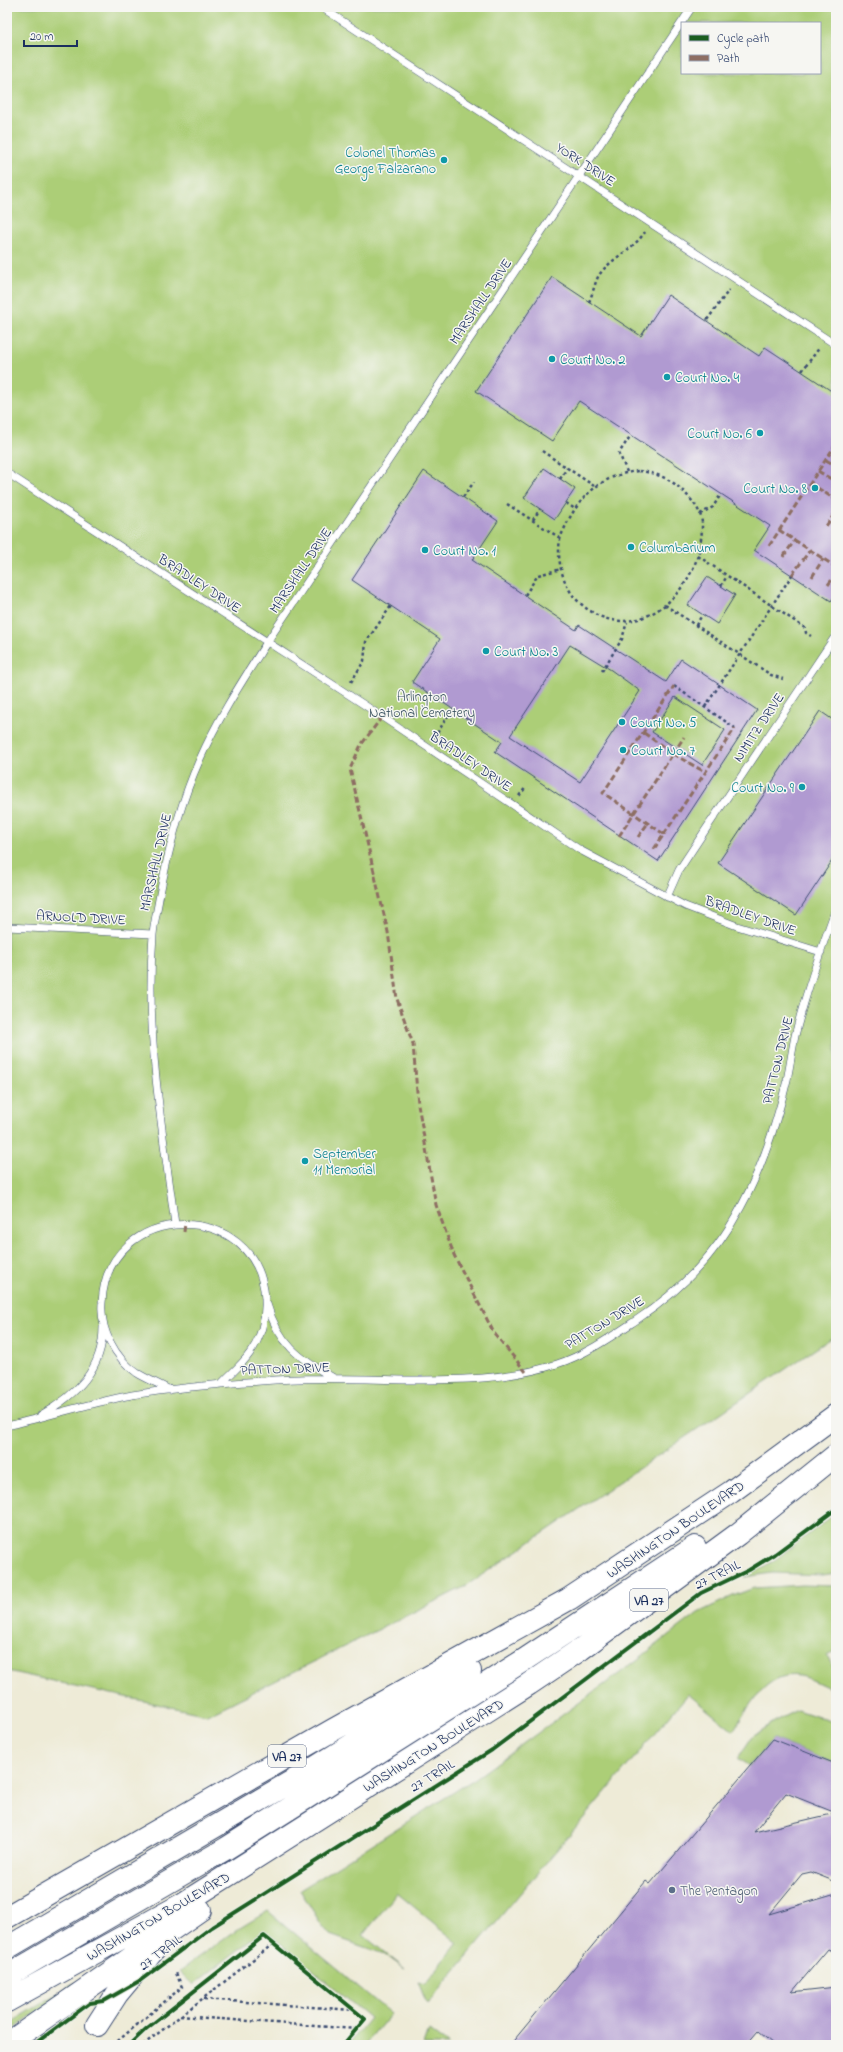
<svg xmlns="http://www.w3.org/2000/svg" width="843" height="2052" font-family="'Indie Flower',sans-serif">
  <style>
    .green { fill: #acce77; stroke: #647e6a; fill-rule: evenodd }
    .building { fill: #b09ad1; fill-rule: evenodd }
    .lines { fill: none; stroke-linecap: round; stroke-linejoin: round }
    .service-casing { stroke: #3b4b70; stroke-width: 8 }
    .motorway-casing { stroke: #3b4b70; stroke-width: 24 }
    .path { stroke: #3b4b70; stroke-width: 2.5; stroke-dasharray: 3 3; stroke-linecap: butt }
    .service { stroke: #fff; stroke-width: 7 }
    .motorway { stroke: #fff; stroke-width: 22 }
    .quiet { stroke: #8d6e63; stroke-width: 3; stroke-dasharray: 6 3; stroke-linecap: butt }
    .cycleway-casing { stroke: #f6f6f2; stroke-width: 6 }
    .cycleway { stroke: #1b5e20; stroke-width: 4 }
    .culture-dot { fill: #0f9aa8; stroke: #f6f6f2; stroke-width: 1.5 }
    .service-dot { fill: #5c6f8a; stroke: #f6f6f2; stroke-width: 1.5 }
    .labels { text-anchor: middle; stroke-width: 3; stroke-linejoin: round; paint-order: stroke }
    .shield { fill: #f6f6f2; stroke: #5d6b8a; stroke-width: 1 }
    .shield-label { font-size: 13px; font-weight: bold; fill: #1b2f5e }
    .culture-label { font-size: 14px; fill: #0d838f; stroke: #f6f6f2; text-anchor: start }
    .street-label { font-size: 14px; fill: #1b2f5e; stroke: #f6f6f2 }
    .park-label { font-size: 14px; fill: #3f5764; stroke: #f6f6f2 }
    .service-label { font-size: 14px; fill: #4e5e75; stroke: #f6f6f2; text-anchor: start }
  </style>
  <rect width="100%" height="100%" fill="#f6f6f2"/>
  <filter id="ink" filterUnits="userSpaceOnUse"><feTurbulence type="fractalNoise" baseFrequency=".025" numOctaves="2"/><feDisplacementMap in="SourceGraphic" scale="8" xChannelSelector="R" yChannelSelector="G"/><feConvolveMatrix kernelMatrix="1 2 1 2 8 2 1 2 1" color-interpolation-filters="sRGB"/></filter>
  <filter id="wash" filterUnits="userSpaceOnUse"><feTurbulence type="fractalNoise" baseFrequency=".012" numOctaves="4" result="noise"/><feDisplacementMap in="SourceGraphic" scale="16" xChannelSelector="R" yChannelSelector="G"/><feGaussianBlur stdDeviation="0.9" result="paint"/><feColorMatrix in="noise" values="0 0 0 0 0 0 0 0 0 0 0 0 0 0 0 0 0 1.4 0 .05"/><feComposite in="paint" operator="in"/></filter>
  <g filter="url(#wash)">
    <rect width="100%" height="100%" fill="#eeebd7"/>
    <!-- green -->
    <path class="green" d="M7,7h829v1328l-372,252 -257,128 -200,-44zM682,23h138v50h-138z
      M836,1513v60l-14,2 -50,-2 -28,4 28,-15z
      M803,1585l33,1v64l-9,5 9,19v17c-12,-5 -25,-13 -37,-15 -33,-6 -51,33 -66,55l-45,-37 -261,310 -9,-22 7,2 33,-41 -61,-50 -34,42 42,34 -21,-15 -54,-19 -9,-11 -21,-34 176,-112 144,-105 78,-60 35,-17 21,-8z
      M798,1710l38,13v41l-63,-25 -23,27 -12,-8 14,-21 22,-15z
      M268,1911l123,103 -26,31h-17l22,-27 -106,-88 -71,55 -14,-14 51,-37z
      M75,1983l2,1 -70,50v-9z
      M429,2030l20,15h-25z"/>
    <g id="blocks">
      <!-- building -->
      <path class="building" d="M552,277l89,59 27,-41 91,61 6,-9 71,47v200l-5,7 -77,-51 16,-24 -191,-125 -27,40 -76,-50z
        M544,468l31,21 -20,30 -31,-21z
        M424,471l74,50 -26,39 104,70 3,-5 87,57 15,-23 76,51 -99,151 -163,-109 7,-10 -90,-60 28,-43 -88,-59zM570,645l41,25 29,21 -60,91 -70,-46zM675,697l50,33 -23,35 -50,-33z
        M707,577l28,18 -18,29 -29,-19z
        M820,711l16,11v133l-40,60 -78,-52z
        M773,1739l63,25v49l-50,-20 -32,39 82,-19v69l-25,-10 -9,2 -33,40 67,-20v58l-8,-3 -36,43 44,-5v58h-62l-16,-14 -12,14h-236l136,-164 4,3z"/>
    </g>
  </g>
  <g filter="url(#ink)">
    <use href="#blocks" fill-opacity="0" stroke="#3b4b70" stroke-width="1"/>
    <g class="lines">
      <defs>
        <path id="service" d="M321,7l515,338
          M7,473l359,233 214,144 105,56 52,20 84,26
          M667,897l12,-27 31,-47 126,-188
          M7,927l146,7
          M175,1224c-13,-96 -30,-192 -22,-289 1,-12 4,-24 6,-36 9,-48 21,-96 41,-140 18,-41 43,-79 67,-117l425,-635
          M267,1304c11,39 32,55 67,74
          M170,1390c-11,-6 -23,-11 -33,-17 -22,-15 -37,-43 -35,-70 4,-103 157,-105 163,-4 1,19 -4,39 -15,54 -8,12 -20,21 -29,31
          M41,1415c35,-20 62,-45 62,-88
          M7,1426c42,-10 83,-23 125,-31 43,-7 86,-11 129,-14 48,-4 97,-2 146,-1 50,0 102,0 150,-16 28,-9 54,-27 78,-43 44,-29 82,-68 106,-114 20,-37 36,-86 46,-127 3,-14 5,-29 8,-44 10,-42 26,-87 41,-128"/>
        <path id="motorway" d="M7,1917l326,-187 236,-131 162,-107 105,-77
          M7,1948l301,-176 162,-101
          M7,1976l220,-128 294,-186 174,-115
          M7,2001l174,-96 348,-221 52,-35 157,-115 98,-79
          M97,2025l20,-31 36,-43
          M7,2044l193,-134"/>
      </defs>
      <!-- service casing -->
      <use href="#service" class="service-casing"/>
      <!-- motorway casing -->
      <use href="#motorway" class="motorway-casing"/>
      <!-- path -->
      <path class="path" d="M589,302c4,-9 6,-20 10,-27 12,-17 34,-25 46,-43
        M707,320l22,-30
        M802,371l18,-24
        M542,451l52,35
        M639,471c18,2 32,8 45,21 6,6 13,14 16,22 4,9 1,23 0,33 -11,54 -71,101 -120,56 -16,-14 -24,-41 -20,-63 1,-6 5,-12 7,-17 15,-30 38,-49 72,-52z
        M627,472l-8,-19 12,-18
        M560,479l7,-11
        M463,497l11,-15
        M566,503l9,6
        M507,504l53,34
        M700,514l13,-7 8,-13
        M533,520l7,-11
        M698,556l107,72 1,5 5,3
        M721,586l6,-10
        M525,595l13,-20 23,-6
        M665,605l106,70 12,4
        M696,625l6,-10
        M602,671l20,-32 5,-17
        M351,682l13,-21 2,-19 25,-36
        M674,686l61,42
        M705,707l87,-132
        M434,738l19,-30
        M519,796l7,-9
        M204,1999l149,11
        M180,2016l176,13
        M113,2045l69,-58 -6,-14
        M129,2045l17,-16 118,-93 101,83 -22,26
        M143,2045l130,-101"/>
      <!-- service -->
      <use href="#service" class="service"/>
      <!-- motorway -->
      <use href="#motorway" class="motorway"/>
      <!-- quiet -->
      <path class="quiet" d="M826,460l10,6
        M818,471l18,11
        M810,483l26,17
        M826,526l10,-14
        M779,530l57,37
        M769,546l67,-102
        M783,557l12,-17
        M792,575l18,-25
        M812,577l11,-18
        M828,585l8,-11
        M382,717l-21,28 -11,24 38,163 9,67 16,45 5,60 18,101 18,50 40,78 32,39
        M644,733l29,21 32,18
        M664,834l-61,-41 71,-107
        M619,836l65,-99
        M638,837l10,-14
        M654,849l81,-121
        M184,1232l1,-9"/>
      <defs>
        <path id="cycleway" d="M33,2045l57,-42 14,-2 37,-21 71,-53 280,-177 209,-157 48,-23 26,-16 61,-45
          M129,2045l17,-16 118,-93 101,83 -22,26"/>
      </defs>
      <!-- cycleway casing -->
      <use href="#cycleway" class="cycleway-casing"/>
      <!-- cycleway -->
      <use href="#cycleway" class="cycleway"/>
    </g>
  </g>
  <!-- markers -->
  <g class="culture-dot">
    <circle cx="444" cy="160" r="4"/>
    <circle cx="552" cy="359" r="4"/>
    <circle cx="667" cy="377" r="4"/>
    <circle cx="760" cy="433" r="4"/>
    <circle cx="815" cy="488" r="4"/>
    <circle cx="631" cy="547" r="4"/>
    <circle cx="425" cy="550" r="4"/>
    <circle cx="486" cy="651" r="4"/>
    <circle cx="622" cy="722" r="4"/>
    <circle cx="623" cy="750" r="4"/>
    <circle cx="802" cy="787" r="4"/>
    <circle cx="305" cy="1161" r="4"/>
  </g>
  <circle class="service-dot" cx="672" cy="1890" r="4"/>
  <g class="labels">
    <!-- shield labels -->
    <g class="shield">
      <rect x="630" y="1589" width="38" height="22" rx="3"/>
      <rect x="268" y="1745" width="38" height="22" rx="3"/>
    </g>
    <g class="shield-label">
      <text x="649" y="1605">VA 27</text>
      <text x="287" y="1761">VA 27</text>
    </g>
    <!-- culture labels -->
    <g class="culture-label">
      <text x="436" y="157" text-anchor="end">Colonel Thomas<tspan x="436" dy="16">George Falzarano</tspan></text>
      <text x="560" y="364">Court No. 2</text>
      <text x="675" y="382">Court No. 4</text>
      <text x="752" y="438" text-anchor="end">Court No. 6</text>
      <text x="807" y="493" text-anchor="end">Court No. 8</text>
      <text x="639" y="552">Columbarium</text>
      <text x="433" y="555">Court No. 1</text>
      <text x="494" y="656">Court No. 3</text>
      <text x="630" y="727">Court No. 5</text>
      <text x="631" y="755">Court No. 7</text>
      <text x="794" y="792" text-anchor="end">Court No. 9</text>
      <text x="313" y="1158">September<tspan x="313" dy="16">11 Memorial</tspan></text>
    </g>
    <!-- street labels -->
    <g class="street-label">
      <text transform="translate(586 164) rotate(33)" y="5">YORK DRIVE</text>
      <text transform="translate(480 301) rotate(-56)" y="5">MARSHALL DRIVE</text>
      <text transform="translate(300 570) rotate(-56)" y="5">MARSHALL DRIVE</text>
      <text transform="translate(200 583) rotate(33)" y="5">BRADLEY DRIVE</text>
      <text transform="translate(758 727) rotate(-56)" y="5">NIMITZ DRIVE</text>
      <text transform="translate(471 761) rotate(34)" y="5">BRADLEY DRIVE</text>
      <text transform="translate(155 862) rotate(-77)" y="5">MARSHALL DRIVE</text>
      <text transform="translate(751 915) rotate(19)" y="5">BRADLEY DRIVE</text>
      <text transform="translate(81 917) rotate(3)" y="5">ARNOLD DRIVE</text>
      <text transform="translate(777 1060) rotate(-76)" y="5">PATTON DRIVE</text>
      <text transform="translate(604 1322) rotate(-31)" y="5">PATTON DRIVE</text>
      <text transform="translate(285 1368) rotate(-2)" y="5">PATTON DRIVE</text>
      <text transform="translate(675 1529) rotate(-34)" y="5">WASHINGTON BOULEVARD</text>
      <text transform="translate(717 1574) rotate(-27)" y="5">27 TRAIL</text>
      <text transform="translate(433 1745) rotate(-32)" y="5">WASHINGTON BOULEVARD</text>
      <text transform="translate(432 1775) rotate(-32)" y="5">27 TRAIL</text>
      <text transform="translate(158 1916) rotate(-30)" y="5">WASHINGTON BOULEVARD</text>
      <text transform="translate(160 1952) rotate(-37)" y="5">27 TRAIL</text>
    </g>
    <!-- park labels -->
    <g class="park-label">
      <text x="422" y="701">Arlington<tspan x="422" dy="16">National Cemetery</tspan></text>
    </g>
    <!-- service labels -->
    <g class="service-label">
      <text x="680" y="1895">The Pentagon</text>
    </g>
  </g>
  <!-- margin -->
  <rect width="843" height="2052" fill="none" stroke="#f6f6f2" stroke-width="24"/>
  <!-- legend -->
  <rect x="681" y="22" width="140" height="52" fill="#f6f6f2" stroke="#9ea6b7"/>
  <rect x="689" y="35" width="20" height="6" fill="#1b5e20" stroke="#9ea6b7"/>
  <text x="717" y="42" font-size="12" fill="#1b2f5e">Cycle path</text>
  <rect x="689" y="55" width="20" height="6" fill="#8d6e63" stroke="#9ea6b7"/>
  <text x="717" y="62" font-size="12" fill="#1b2f5e">Path</text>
  <!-- scale -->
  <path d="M24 40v6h53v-6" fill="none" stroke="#1b2f5e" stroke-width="2"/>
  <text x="30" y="40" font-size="12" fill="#1b2f5e" stroke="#f6f6f2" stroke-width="3" paint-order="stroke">20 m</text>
</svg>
